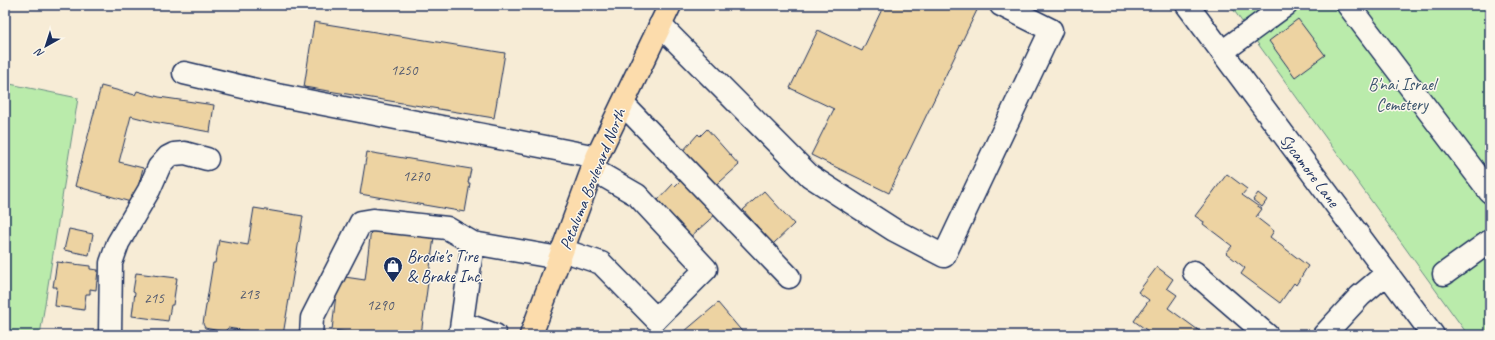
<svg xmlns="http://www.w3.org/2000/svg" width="1495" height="340" font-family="Caveat,sans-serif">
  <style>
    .green { fill: #baebab; stroke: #6a8d84 }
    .building { fill: #edd3a2; stroke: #1b2f5e }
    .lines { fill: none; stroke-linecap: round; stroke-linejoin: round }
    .minor-casing { stroke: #1b2f5e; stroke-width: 25 }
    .major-casing { stroke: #1b2f5e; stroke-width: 25 }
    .minor { stroke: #fbf7ec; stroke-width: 22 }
    .major { stroke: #fcdcac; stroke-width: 22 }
    .labels { text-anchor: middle; stroke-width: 3; stroke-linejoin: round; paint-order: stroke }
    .number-label { font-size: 15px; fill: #50586f }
    .park-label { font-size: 17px; fill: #3b556d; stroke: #fbf7ec }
    .street-label { font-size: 17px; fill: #1b2f5e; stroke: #fbf7ec }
    .poi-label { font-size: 17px; fill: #1b2f5e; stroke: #fbf7ec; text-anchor: start }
  </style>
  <rect width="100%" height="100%" fill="#f7ecd6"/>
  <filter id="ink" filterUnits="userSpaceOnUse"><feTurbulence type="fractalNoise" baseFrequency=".025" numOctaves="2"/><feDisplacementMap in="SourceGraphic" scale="8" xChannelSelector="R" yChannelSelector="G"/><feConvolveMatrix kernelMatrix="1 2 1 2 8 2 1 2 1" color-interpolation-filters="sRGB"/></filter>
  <g filter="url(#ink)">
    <!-- green -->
    <path class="green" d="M1230,5h260v330h-22z
      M5,83l73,15 -38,237h-35z"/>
    <!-- building -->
    <path class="building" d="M884,5h93l2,1 -90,187 -78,-38 23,-46 -44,-21 28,-58 44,21z
      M1298,19l27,36 -30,22 -26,-36z
      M314,22l191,31 -11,65 -190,-31z
      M101,86l34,9 2,-4 22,6 55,8 -4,27 -56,-10 -23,-6 -12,46 24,6 -9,35 -59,-17z
      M707,129l32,36 -28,25 -29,-38 16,-18 2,2z
      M367,152l104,17 -3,14h2l-5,29 -105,-18z
      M1227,174l20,15 -5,6 20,14 -6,8 18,14 -4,6 38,29 -12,19 -2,-2 -14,20 -39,-29 4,-6 -19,-15 6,-7 -29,-22 1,-2 -9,-6z
      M684,177l33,36 -29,26 -21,-18 6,-4 -15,-17 15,-16 2,2z
      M764,191l30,33 -21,20 -30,-34z
      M1258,193l9,7 -5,7 -9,-7z
      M254,208l49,8 -20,119h-14l-41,-7 -4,4 -19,-4 -2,-4 10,-61h2l4,-23 29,5z
      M69,229l24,5 -4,21 -25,-5z
      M371,229l63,8 -13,98h-49l-40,-5 6,-54 27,4z
      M57,262l33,4v3l8,1 -2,20 -6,-1v5h-4l-2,16 -29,-4 2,-19h-4z
      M1157,267l16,12 -6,9 10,7 -9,13 37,27h-60l3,-4 -14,-10 15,-21 -11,-8z
      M136,273l41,5 -4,27h-2l-3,16 -36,-5 3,-24 -2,-1z
      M718,303l27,32h-57l-3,-4z"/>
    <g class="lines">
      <defs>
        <path id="minor" d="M1187,5l246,330
          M1348,5l142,187
          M660,25l150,151 84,54 50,26 107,-226 -50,-25
          M1222,52l64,-47
          M184,73l93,22 320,62
          M623,104l166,173
          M562,250l39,13 55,56 50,-50 -69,-74 -45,-26
          M1194,272l73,63
          M1444,274l46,-33
          M462,323l33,12
          M110,335l1,-72 7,-20 31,-53 10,-23 9,-10 6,-3 11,-1 22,6
          M311,335l1,-17 49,-96 12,-2 74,8 26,15
          M460,335l13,-92 86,15
          M1324,335l36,-39 27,-23"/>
        <path id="major" d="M531,335l66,-178 73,-152"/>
      </defs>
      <!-- minor casing -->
      <use href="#minor" class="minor-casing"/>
      <!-- major casing -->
      <use href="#major" class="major-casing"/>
      <!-- minor -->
      <use href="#minor" class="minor"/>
      <!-- major -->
      <use href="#major" class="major"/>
    </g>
  </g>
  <!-- icons -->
  <defs>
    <symbol id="shop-pin" viewBox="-11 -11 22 30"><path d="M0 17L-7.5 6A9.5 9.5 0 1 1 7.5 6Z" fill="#1b2f5e" stroke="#fbf7ec"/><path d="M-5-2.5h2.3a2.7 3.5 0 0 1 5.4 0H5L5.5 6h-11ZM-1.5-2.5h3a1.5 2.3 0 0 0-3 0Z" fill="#fff"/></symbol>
  </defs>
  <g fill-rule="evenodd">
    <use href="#shop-pin" x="382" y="255" width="22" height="30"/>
  </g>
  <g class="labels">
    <!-- number labels -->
    <g class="number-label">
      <text x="404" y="75">1250</text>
      <text x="416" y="181">1270</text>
      <text x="249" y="299">213</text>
      <text x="154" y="303">215</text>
      <text x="380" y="310">1290</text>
    </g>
    <!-- park labels -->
    <g class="park-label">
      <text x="1402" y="90">B'nai Israel<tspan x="1402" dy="20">Cemetery</tspan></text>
    </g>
    <!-- street labels -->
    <g class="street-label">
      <text transform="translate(1310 170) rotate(53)" y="6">Sycamore Lane</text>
      <text transform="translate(592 179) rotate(-68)" y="6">Petaluma Boulevard North</text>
    </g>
    <!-- poi labels -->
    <g class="poi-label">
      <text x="407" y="262">Brodie's Tire<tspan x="407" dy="20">&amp; Brake Inc.</tspan></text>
    </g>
  </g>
  <!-- margin -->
  <rect width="1495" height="340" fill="none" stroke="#fbf7ec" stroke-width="20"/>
  <rect x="10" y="10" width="1475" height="320" fill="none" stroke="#1b2f5e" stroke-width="1.5" filter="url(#ink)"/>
  <!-- north arrow -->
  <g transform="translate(46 46) rotate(219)" stroke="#fbf7ec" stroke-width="3" paint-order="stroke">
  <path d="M0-3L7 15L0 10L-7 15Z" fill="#1b2f5e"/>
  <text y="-6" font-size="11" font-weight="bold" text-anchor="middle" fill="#1b2f5e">N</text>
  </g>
</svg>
